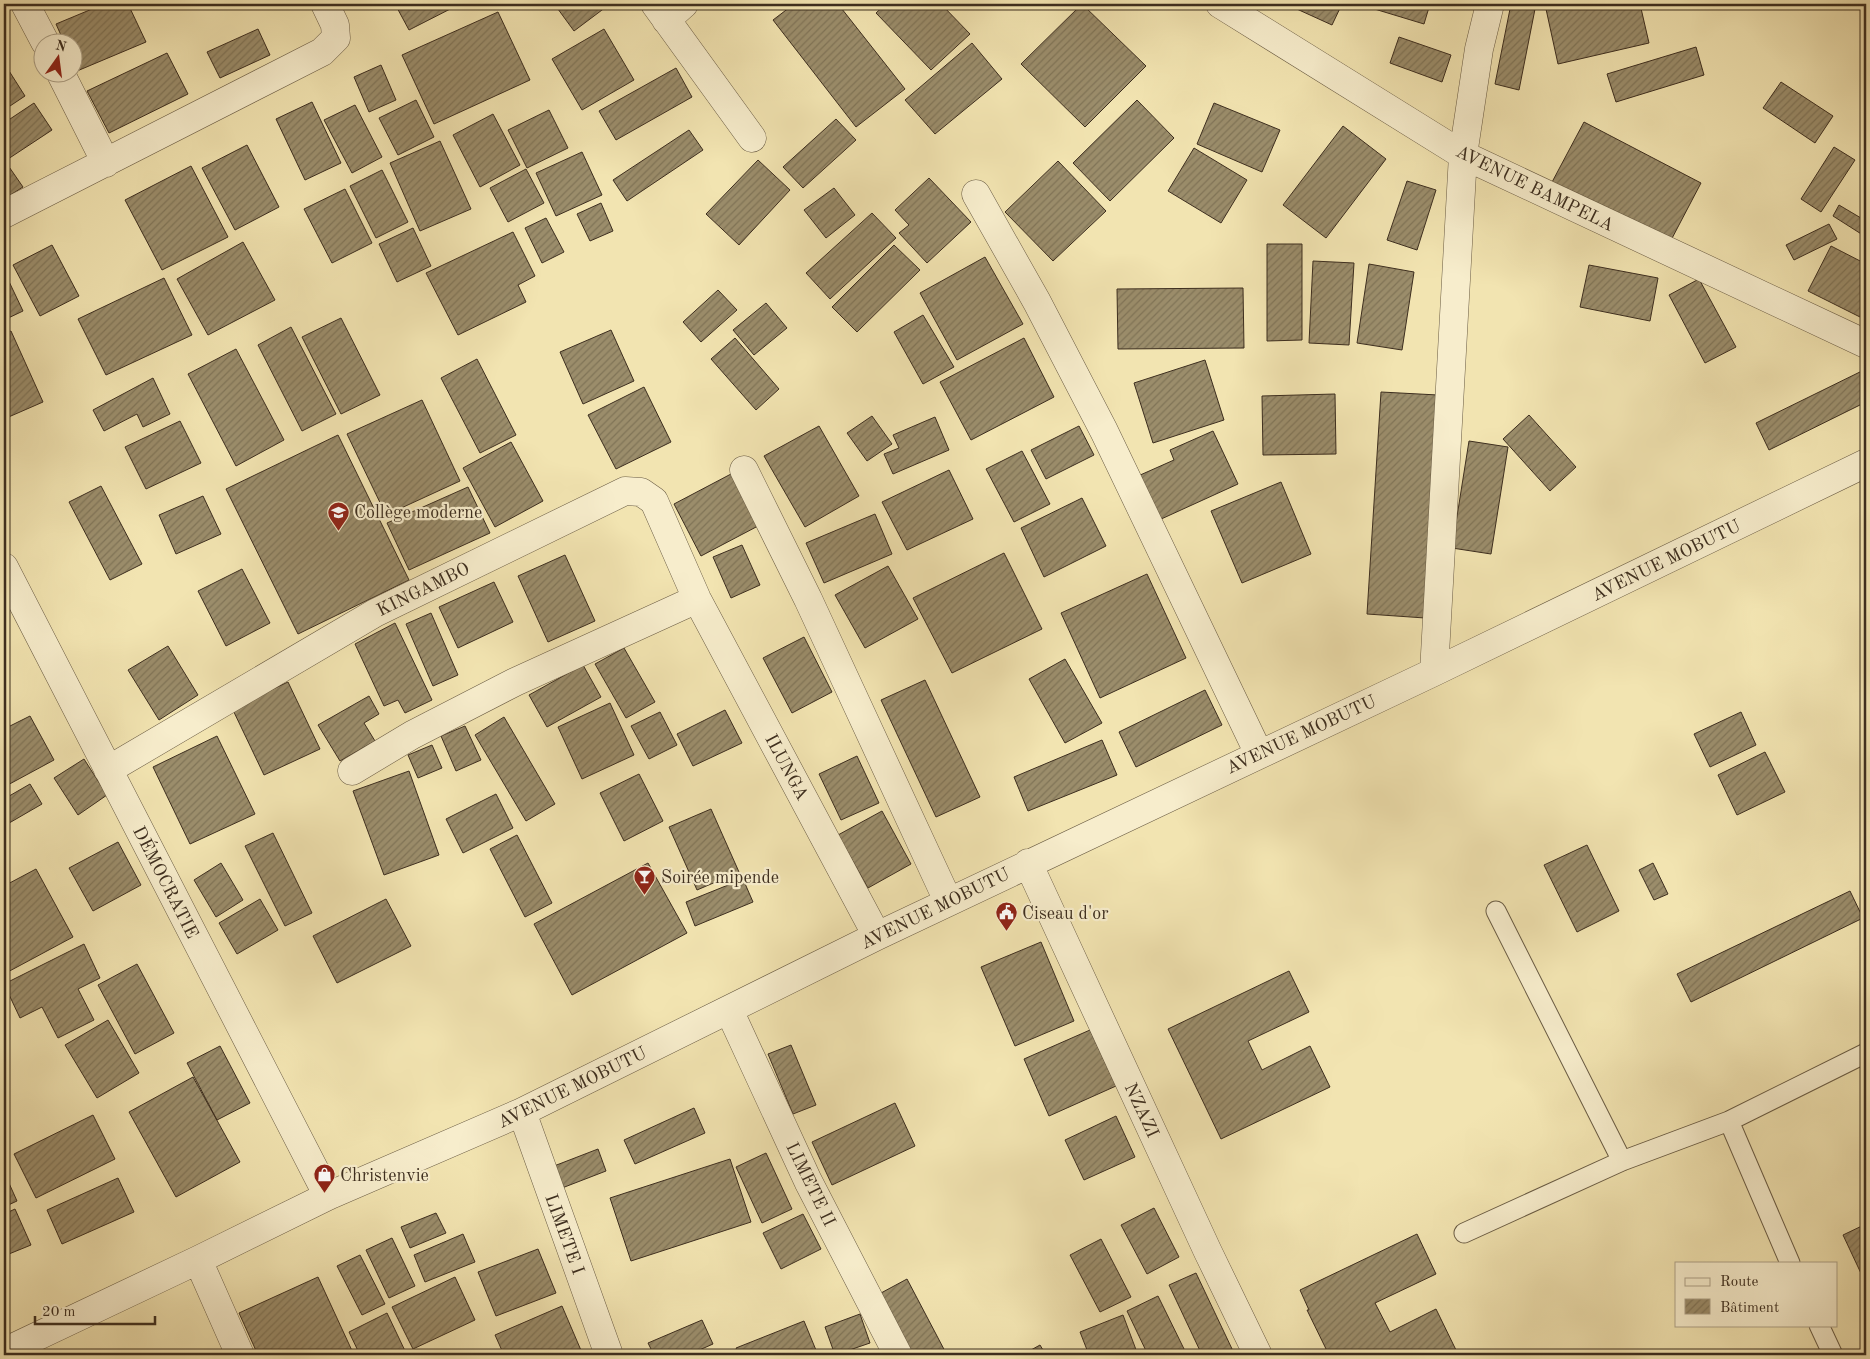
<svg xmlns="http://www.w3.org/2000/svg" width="1870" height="1359" font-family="'Old Standard TT',serif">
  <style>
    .building { fill: url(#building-hatch); stroke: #3d2e1f }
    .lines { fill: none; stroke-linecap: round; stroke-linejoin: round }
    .service-casing { stroke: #6a5c44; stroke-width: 21 }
    .minor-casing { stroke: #6a5c44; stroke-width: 29 }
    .service { stroke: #f7edcc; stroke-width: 19 }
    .minor { stroke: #f7edcc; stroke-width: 28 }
    .labels { text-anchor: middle; stroke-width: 4.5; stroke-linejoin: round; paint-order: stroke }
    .street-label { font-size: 18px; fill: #3d2e1f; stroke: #f7edcc }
    .poi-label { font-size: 18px; fill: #3d2e1f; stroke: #f7edcc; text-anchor: start }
  </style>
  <defs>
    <pattern id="building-hatch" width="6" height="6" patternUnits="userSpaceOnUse" patternTransform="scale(1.25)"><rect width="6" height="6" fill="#9b8d6b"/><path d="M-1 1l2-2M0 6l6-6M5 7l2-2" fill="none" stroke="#807457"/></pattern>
  </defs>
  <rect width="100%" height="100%" fill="#f2e4b1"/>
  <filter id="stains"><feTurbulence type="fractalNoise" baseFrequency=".004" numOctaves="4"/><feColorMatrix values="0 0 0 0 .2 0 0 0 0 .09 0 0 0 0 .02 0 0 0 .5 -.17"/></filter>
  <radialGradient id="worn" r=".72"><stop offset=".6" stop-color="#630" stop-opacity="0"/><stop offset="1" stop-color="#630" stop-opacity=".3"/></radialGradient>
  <!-- building -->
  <path class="building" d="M104,4h24l18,38 -69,29 -5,-11v-18h-8l-8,-18z
    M395,4h65l-51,26z
    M556,4h54l-36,27 -19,-26z
    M794,4h44l67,85 -49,38 -83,-107z
    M886,4h55l29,30 -39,36 -55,-57z
    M1082,4l64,62 -61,61 -64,-63z
    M1289,4h53l-10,21 -44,-20z
    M1358,4h72l-6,20z
    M1511,4h25l-17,86 -24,-6z
    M1567,4h73l9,39 -91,21 -12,-55z
    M498,12l32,68 -96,44 -32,-69z
    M258,29l12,26 -50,23 -13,-26z
    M604,29l30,51 -52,30 -30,-51z
    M1399,37l52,18 -9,27 -52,-19z
    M972,43l30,36 -67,55 -30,-34z
    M1696,47l8,28 -88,27 -9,-28z
    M167,53l21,41 -79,39 -22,-42z
    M4,63l21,33 -21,14z
    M381,65l15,35 -27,12 -15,-35z
    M676,68l16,29 -76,43 -17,-29z
    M1781,82l52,34 -18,27 -52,-35z
    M416,100l18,37 -36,18 -19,-37z
    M1137,100l37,38 -64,63 -37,-38z
    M312,102l29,61 -36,17 -29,-61z
    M34,103l18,27 -47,31 18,26 -19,12v-76z
    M1214,103l66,27 -18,42 -65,-28z
    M355,105l27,52 -30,16 -28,-53z
    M549,110l19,38 -41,20 -19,-38z
    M493,114l27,51 -40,22 -27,-52z
    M836,119l20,21 -53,48 -20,-21z
    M1584,122l117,61 -32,61 -118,-60z
    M1343,126l43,33 -60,79 -43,-33z
    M689,130l14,20 -76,51 -14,-21z
    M440,141l31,68 -51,22 -30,-68z
    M247,145l32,62 -44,23 -33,-62z
    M1834,147l21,13 -34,52 -20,-13z
    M1194,148l53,32 -26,43 -53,-32z
    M582,152l20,43 -46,21 -20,-43z
    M758,160l32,30 -51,55 -33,-31z
    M1058,161l48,50 -53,50 -48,-49z
    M191,166l37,71 -66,33 -37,-70z
    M526,169l18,34 -36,19 -18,-34z
    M382,170l26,52 -32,16 -26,-52z
    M929,178l42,44 -44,41 -28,-30 10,-8 -14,-15z
    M1407,181l29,9 -19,60 -30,-10z
    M834,188l21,27 -29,23 -22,-28z
    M345,189l27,54 -40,20 -28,-54z
    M601,203l12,28 -23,10 -13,-27z
    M1839,205l27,16v16l-33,-21z
    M872,213l24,25 -66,61 -24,-26z
    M546,218l18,34 -22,11 -17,-35z
    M1829,224l8,15 -43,21 -8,-15z
    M413,228l18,38 -34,16 -18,-38z
    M513,232l22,44 -17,9 8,17 -68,33 -32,-62z
    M243,242l32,58 -67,35 -31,-56z
    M1267,244h35v96l-35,1z
    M52,245l27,51 -39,20 -27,-51z
    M894,245l26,25 -63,62 -25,-25z
    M1831,246l35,18v56l-58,-29z
    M985,257l38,67 -66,36 -37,-67z
    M1313,261l41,2 -5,82 -40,-2z
    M1369,264l45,8 -12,78 -45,-7z
    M1589,265l69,13 -8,43 -70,-14z
    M4,271l19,40 -19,9z
    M164,278l28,57 -86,40 -28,-56z
    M1699,279l37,68 -31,16 -36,-68z
    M1243,288l1,60 -126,1 -1,-60z
    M718,290l19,20 -36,32 -18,-20z
    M766,303l21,25 -33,27 -21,-25z
    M923,315l31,52 -31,17 -29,-52z
    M341,318l39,77 -39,19 -39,-77z
    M291,327l45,87 -34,17 -44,-86z
    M611,330l23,51 -51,23 -23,-52z
    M11,331l32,71 -39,17v-85z
    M735,338l44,51 -23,21 -45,-51z
    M1024,338l30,59 -83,43 -31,-58z
    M236,349l48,91 -48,26 -48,-92z
    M477,359l39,76 -36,18 -39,-75z
    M1205,360l19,60 -71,23 -19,-60z
    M1866,369v33l-97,48 -13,-27z
    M153,378l17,36 -27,13 -6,-13 -33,17 -11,-21z
    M644,387l27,55 -55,27 -28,-54z
    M1381,392l57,3 -13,223 -58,-4z
    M1335,394l1,60 -73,1 -1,-59z
    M422,400l38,81 -74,34 -39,-81z
    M1529,415l47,52 -26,24 -47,-52z
    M872,416l20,28 -25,17 -20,-28z
    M935,417l14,33 -56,24 -9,-20 15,-6 -6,-13z
    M180,421l21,42 -55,26 -21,-42z
    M819,426l40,70 -54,31 -41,-71z
    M1079,426l15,29 -48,24 -15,-29z
    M1213,431l25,53 -79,36 -21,-44 36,-16 -4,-10z
    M338,435l71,145 -111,54 -72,-145z
    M1469,441l39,6 -17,107 -39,-6z
    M511,442l32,59 -48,26 -32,-59z
    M1022,451l28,53 -36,18 -28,-53z
    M949,470l24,49 -66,31 -25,-48z
    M731,474l27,52 -57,30 -27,-52z
    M1281,482l30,72 -69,29 -31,-72z
    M101,486l41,78 -32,16 -41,-78z
    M468,487l22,46 -81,37 -22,-47z
    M203,496l18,38 -45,20 -17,-39z
    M1082,498l24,48 -62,31 -23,-49z
    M875,514l17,40 -68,29 -18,-40z
    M742,545l18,40 -29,13 -18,-41z
    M1004,553l38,76 -90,44 -39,-75z
    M565,555l30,66 -47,21 -30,-66z
    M888,566l30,53 -53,29 -30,-53z
    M242,569l28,54 -44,23 -28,-55z
    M1147,574l39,84 -86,40 -39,-85z
    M494,582l19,40 -55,26 -19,-41z
    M431,613l27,62 -25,11 -27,-62z
    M395,623l37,77 -27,13 -7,-13 -14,6 -29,-62z
    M804,637l28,55 -40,21 -29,-55z
    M168,646l30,49 -39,25 -31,-50z
    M624,648l31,54 -29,16 -31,-54z
    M1065,659l37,64 -37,20 -36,-64z
    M583,665l18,32 -54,30 -18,-32z
    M925,680l55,117 -44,20 -55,-117z
    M288,682l32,67 -56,26 -32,-67z
    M1205,690l17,35 -86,42 -17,-35z
    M369,696l10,18 -15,9 11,18 -35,20 -22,-36z
    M610,703l24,52 -52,24 -24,-52z
    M725,710l17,33 -49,23 -16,-32z
    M660,712l17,33 -28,14 -18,-33z
    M1741,712l15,33 -46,22 -16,-33z
    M30,716l24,44 -50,27v-58z
    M504,717l51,87 -29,17 -51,-86z
    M465,726l16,34 -25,11 -15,-35z
    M217,736l38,78 -65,30 -37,-77z
    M1102,740l15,35 -89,36 -14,-34z
    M432,745l10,23 -24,10 -10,-23z
    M1765,752l20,40 -48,23 -19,-40z
    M857,756l22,47 -38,17 -22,-46z
    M84,759l23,36 -29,20 -24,-37z
    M409,771l30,84 -55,20 -31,-84z
    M639,774l24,47 -39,20 -24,-48z
    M30,784l12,20 -38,22v-27z
    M496,794l17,34 -50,25 -17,-34z
    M711,809l28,63 -42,18 -28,-63z
    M882,811l29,53 -43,24 -30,-53z
    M273,833l39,80 -27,13 -40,-80z
    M517,835l35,68 -27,14 -35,-68z
    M118,842l23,43 -48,26 -24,-43z
    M1587,845l32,66 -42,21 -33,-67z
    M221,863l22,37 -27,17 -22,-37z
    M648,863l39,70 -115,62 -38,-71z
    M1653,863l15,31 -14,6 -15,-30z
    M36,869l37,68 -69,37v-88z
    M743,879l10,23 -58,24 -9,-24z
    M1850,891l13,27 -172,84 -14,-28z
    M260,899l18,31 -41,24 -18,-31z
    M386,899l25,47 -74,37 -24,-47z
    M1041,942l33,79 -59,25 -34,-79z
    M84,944l16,34 -22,11 16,31 -36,18 -16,-31 -22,11 -16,-34z
    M137,964l37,69 -39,21 -37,-69z
    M1289,971l20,41 -61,29 14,29 48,-24 20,41 -109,52 -53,-110z
    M108,1020l31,53 -42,25 -32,-53z
    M1090,1030l26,56 -67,30 -25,-57z
    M791,1045l25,60 -23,9 -25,-60z
    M220,1046l30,57 -33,17 -30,-57z
    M193,1077l47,85 -64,35 -47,-85z
    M895,1103l20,43 -83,39 -20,-43z
    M694,1108l11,25 -70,31 -11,-24z
    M93,1115l22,44 -79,39 -22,-44z
    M1116,1116l19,41 -51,23 -19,-40z
    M598,1149l8,22 -44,17 -8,-22z
    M766,1153l26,56 -30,14 -26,-56z
    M730,1159l21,63 -120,39 -21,-63z
    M4,1172l13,29 -13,6z
    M118,1178l16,34 -72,32 -15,-34z
    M1154,1208l25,49 -32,17 -26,-49z
    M15,1209l16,36 -27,11v-42z
    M436,1213l10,20 -36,15 -9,-21z
    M803,1214l18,35 -40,20 -18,-36z
    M1866,1224v60l-23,-49z
    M463,1234l12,28 -50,20 -11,-27z
    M1417,1234l19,40 -61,29 15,29 46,-23 20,41 -11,5h-116l-22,-45h2l-9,-20z
    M392,1238l23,48 -26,12 -23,-48z
    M1101,1239l30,58 -31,15 -30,-57z
    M538,1249l18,44 -60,23 -18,-44z
    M360,1255l25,49 -23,11 -25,-49z
    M1196,1273l37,78 -8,4h-23l-33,-70z
    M318,1277l36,78h-96l-19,-42z
    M455,1277l20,43 -62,29 -21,-42z
    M907,1279l40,76h-34l-32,-62z
    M1158,1296l29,59h-39l-21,-44z
    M562,1306l21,49h-79l-9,-20z
    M387,1313l20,42h-47l-11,-23z
    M860,1314l10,29 -35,12 -10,-28z
    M1123,1315l15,40h-49l-9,-23z
    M702,1320l11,24 -25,11h-34l-6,-12z
    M804,1321l14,34h-79l-3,-7z
    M1040,1345l6,10h-24z"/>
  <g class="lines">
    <defs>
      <path id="service" d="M1496,911l126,250
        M1729,1121l61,142
        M1464,1233l158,-72 107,-40 137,-68
        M1819,1325l14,30"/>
      <path id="minor" d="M25,4l20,38
        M655,4l97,134
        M1220,4l243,151 403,189
        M666,20l18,-16
        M60,72l46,91
        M976,194l61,108 67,129 155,323
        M4,214l318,-162 14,-14 -1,-13 -10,-21
        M744,470l64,129 140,302
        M4,567l324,629
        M1434,672l29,-517 16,-106 11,-45
        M108,770l267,-157 250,-122 16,1 13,9 43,98 180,337
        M352,771l60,-36 103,-53 182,-83
        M1028,863l180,389 50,103
        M729,1010l79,171 90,174
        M522,1112l87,243
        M198,1260l42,95
        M4,1352l194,-92 130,-64 194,-84 355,-176 557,-264 432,-209"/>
    </defs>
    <!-- service casing -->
    <use href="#service" class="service-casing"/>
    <!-- minor casing -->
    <use href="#minor" class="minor-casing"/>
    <!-- service -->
    <use href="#service" class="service"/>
    <!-- minor -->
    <use href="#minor" class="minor"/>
  </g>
  <!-- icons -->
  <defs>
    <symbol id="school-pin" viewBox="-11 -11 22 30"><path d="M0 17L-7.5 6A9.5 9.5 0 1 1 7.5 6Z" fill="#8f2418" stroke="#f7edcc"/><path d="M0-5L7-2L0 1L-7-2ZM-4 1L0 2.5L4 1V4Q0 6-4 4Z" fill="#fff"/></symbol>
    <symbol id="bar-pin" viewBox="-11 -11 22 30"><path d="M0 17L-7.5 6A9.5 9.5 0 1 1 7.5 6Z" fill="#8f2418" stroke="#f7edcc"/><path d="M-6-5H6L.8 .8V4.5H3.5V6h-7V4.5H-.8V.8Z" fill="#fff"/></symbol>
    <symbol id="civic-pin" viewBox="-11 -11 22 30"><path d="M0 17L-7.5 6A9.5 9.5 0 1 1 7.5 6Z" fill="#8f2418" stroke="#f7edcc"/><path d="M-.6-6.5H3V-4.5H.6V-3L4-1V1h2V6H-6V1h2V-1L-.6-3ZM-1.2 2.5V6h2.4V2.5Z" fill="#fff"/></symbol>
    <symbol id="shop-pin" viewBox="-11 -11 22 30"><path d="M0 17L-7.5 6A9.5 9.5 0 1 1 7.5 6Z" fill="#8f2418" stroke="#f7edcc"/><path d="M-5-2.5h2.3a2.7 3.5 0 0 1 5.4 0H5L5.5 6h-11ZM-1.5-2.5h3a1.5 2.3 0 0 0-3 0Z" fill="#fff"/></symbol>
  </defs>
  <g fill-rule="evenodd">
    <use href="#school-pin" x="326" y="500" width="25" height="34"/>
    <use href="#bar-pin" x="632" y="864" width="25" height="34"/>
    <use href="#civic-pin" x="994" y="900" width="25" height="34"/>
    <use href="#shop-pin" x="312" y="1162" width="25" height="34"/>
  </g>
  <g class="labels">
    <!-- street labels -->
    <g class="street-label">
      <text transform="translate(1535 188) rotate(26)" y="6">AVENUE BAMPELA</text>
      <text transform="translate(1666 560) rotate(-26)" y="6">AVENUE MOBUTU</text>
      <text transform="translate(423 589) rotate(-26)" y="6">KINGAMBO</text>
      <text transform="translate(1301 734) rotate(-25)" y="6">AVENUE MOBUTU</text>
      <text transform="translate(787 767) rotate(62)" y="6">ILUNGA</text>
      <text transform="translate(166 882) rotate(63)" y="6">DÉMOCRATIE</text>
      <text transform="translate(935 908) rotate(-26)" y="6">AVENUE MOBUTU</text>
      <text transform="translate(572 1087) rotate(-26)" y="6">AVENUE MOBUTU</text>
      <text transform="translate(1142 1110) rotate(65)" y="6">NZAZI</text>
      <text transform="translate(811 1184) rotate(64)" y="6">LIMETE II</text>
      <text transform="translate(565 1234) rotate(70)" y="6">LIMETE I</text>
    </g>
    <!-- poi labels -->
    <g class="poi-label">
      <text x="354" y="518">Collège moderne</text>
      <text x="661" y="883">Soirée mipende</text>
      <text x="1022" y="919">Ciseau d'or</text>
      <text x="340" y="1181">Christenvie</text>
    </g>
  </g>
  <!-- margin -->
  <rect width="1870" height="1359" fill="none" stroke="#f2e4b1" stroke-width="20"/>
  <rect x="5" y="5" width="1860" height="1349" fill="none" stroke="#3d2e1f" stroke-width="2.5"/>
  <rect x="10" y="10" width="1850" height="1339" fill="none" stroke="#3d2e1f"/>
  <!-- legend -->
  <rect x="1675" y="1262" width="162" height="65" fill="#f7edcc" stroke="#ada187"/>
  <rect x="1685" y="1278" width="25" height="8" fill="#f7edcc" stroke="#ada187"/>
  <text x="1720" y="1286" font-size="15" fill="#3d2e1f">Route</text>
  <rect x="1685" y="1299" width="25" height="15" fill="url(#building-hatch)" stroke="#ada187"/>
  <text x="1720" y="1312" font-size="15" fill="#3d2e1f">Bâtiment</text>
  <!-- north arrow -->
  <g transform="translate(58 58) rotate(14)"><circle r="24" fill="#f7edcc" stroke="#ada187"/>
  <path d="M0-4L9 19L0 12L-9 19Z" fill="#8f2418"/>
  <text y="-8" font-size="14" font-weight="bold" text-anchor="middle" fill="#3d2e1f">N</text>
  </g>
  <!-- scale -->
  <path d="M35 1316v8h120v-8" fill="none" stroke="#3d2e1f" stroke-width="2.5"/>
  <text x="42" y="1316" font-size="15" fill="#3d2e1f" stroke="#f7edcc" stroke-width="4" paint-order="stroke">20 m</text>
  <rect width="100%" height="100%" filter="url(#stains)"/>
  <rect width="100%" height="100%" fill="url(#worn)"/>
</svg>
